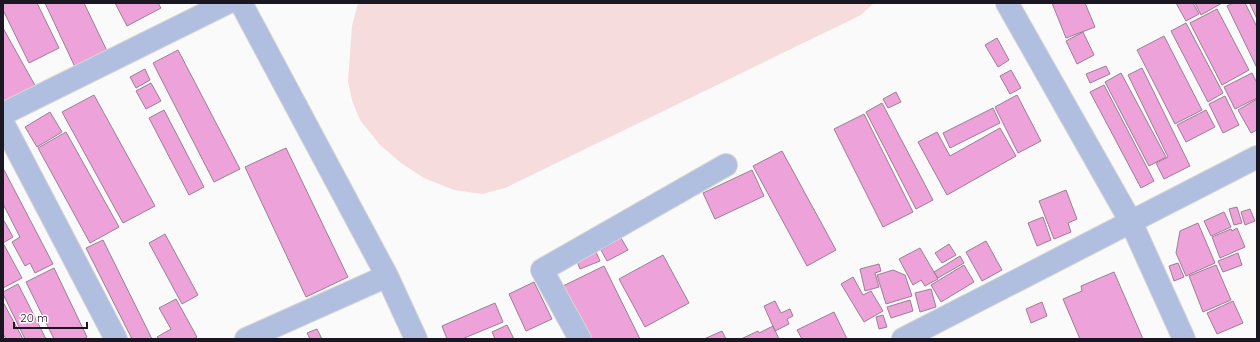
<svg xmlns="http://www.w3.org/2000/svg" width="1260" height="342" font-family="Quicksand,sans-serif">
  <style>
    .green { fill: #f7dcde }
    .building { fill: #eda3da; stroke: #9d7e94 }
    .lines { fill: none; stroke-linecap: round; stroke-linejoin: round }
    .minor-casing { stroke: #d6d6d7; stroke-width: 24 }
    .minor { stroke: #b0bedf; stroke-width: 22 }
  </style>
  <rect width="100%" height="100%" fill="#fafafa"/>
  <!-- green -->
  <path class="green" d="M358,3h516l-13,12 -356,173 -23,6 -28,-4 -30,-12 -23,-15 -21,-18 -20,-25 -8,-20 -4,-19 4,-55z"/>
  <!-- building -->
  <path class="building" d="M3,3h34l22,45 -30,15 -26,-53z
    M45,3h39l23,48 -32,16z
    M115,3h43l3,5 -34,18z
    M1052,3h33l10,24 -29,11z
    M1176,3h17l6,11 -13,7z
    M1195,3h27l-21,12z
    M1233,3h12l12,24v41l-30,-62z
    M1251,3h6v16l-7,-15z
    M1217,9l32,61 -27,15 -32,-62z
    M1186,23l37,70 -15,9 -37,-71z
    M3,28l34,61 -34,16z
    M1083,32l11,23 -17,9 -11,-23z
    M1164,36l38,74 -27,14 -38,-74z
    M997,38l12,22 -11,7 -13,-22z
    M178,50l62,119 -26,13 -61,-119z
    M1106,66l4,8 -20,9 -4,-9z
    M1142,68l48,98 -26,13 -8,-16 12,-6 -40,-82z
    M145,69l5,11 -14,8 -6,-11z
    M1011,70l10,18 -11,6 -10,-18z
    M1121,73l45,84 -17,9 -44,-84z
    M1252,73l5,10v15l-22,11 -11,-22z
    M151,83l10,18 -15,8 -10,-18z
    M1104,85l50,96 -13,7 -51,-96z
    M896,92l5,10 -13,6 -5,-9z
    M94,95l61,111 -32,17 -61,-111z
    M1017,95l24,46 -23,12 -23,-46z
    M1225,96l14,29 -16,8 -14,-29z
    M1257,99v31l-6,3 -13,-23z
    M882,103l51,97 -17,9 -50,-97z
    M993,108l7,15 -50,25 -7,-15z
    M164,110l40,77 -15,8 -40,-77z
    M1206,110l9,17 -29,15 -9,-17z
    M50,112l12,20 -25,15 -12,-20z
    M864,114l49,98 -30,15 -49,-98z
    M1000,128l16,28 -69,39 -29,-53 19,-10 13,24z
    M66,132l53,95 -29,16 -52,-95z
    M286,148l62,129 -42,20 -61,-130z
    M782,151l54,99 -29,16 -54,-100z
    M3,168l50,96 -18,9 -5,-10 -5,3 -13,-24 8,-5 -17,-33z
    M752,170l12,26 -49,23 -12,-26z
    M1066,190l11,29 -9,4 3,9 -17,7 -15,-38z
    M1237,207l5,16 -8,2 -5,-16z
    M1250,209l5,12 -10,4 -4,-13z
    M1224,212l7,15 -20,9 -7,-15z
    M1043,217l8,23 -14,6 -9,-23z
    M3,219l10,18 -10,6z
    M1198,223l17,40 -29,13 -10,-23 4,-22z
    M1237,228l8,19 -25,11 -8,-21 19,-8 1,2z
    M165,234l33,61 -16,9 -33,-61z
    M621,238l7,12 -21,11 -6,-11z
    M103,240l49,99h-20l-46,-91z
    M986,241l16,29 -20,11 -16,-29z
    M3,243l19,35 -19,10z
    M949,244l7,11 -14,8 -7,-10z
    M920,248l18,31 -13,7 -4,-6 -8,5 -14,-26z
    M596,252l4,9 -20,8 -4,-10z
    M1238,253l4,12 -19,7 -5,-11z
    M663,255l26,48 -44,24 -26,-48z
    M960,256l4,7 -26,15 -4,-6z
    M1178,263l6,14 -10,4 -5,-15z
    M879,264l2,7 -6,2 4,14 -14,4 -5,-22z
    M964,265l10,17 -33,20 -10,-17z
    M1216,265l15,35 -28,12 -14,-36z
    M604,266l36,73h-50l-27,-53z
    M54,268l33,69 -3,2h-30l-28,-57z
    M893,270l12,5 7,21 -26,8 -9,-29z
    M1114,272l29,67h-63l-17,-40 19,-8 -1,-5z
    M853,277l10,18 8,-4 12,20 -19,11 -23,-38z
    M534,282l18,37 -26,12 -17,-37z
    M18,284l28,55h-21l-22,-45v-2z
    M931,289l5,18 -16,5 -5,-19z
    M176,299l21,38 -4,2h-34l-2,-2 14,-8 -12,-21z
    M910,300l3,11 -22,7 -4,-11z
    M775,301l6,12 9,-4 3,7 -6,3 2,5 -14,7 -11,-25z
    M1233,301l10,22 -26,11 -10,-21z
    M3,302l20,37h-17l-3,-5z
    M1042,302l5,14 -16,7 -5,-14z
    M495,303l8,19 -41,17h-15l-5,-13z
    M834,312l13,27h-45l-5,-9z
    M883,315l4,12 -8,2 -3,-12z
    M507,325l7,14h-19l-3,-7z
    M773,326l6,13h-38l17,-8 1,2z
    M317,329l5,10h-12l-3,-6z
    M722,331l4,8h-22z"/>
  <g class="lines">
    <defs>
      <path id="minor" d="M241,3l146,273 29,63
        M1007,3l124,219 53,117
        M3,114l224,-111
        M3,123l113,216
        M246,339l141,-63
        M580,339l-38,-69 184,-105
        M903,339l354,-182"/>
    </defs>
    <!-- minor casing -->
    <use href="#minor" class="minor-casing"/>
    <!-- minor -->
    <use href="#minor" class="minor"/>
  </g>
  <!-- border -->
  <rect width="1260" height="342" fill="none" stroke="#1a1622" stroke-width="8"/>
  <!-- scale -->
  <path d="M14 322v6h73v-6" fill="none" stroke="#1a1622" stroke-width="2"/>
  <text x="20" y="322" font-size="12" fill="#1a1622" stroke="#ffffff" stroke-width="3" paint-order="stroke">20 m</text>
</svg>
